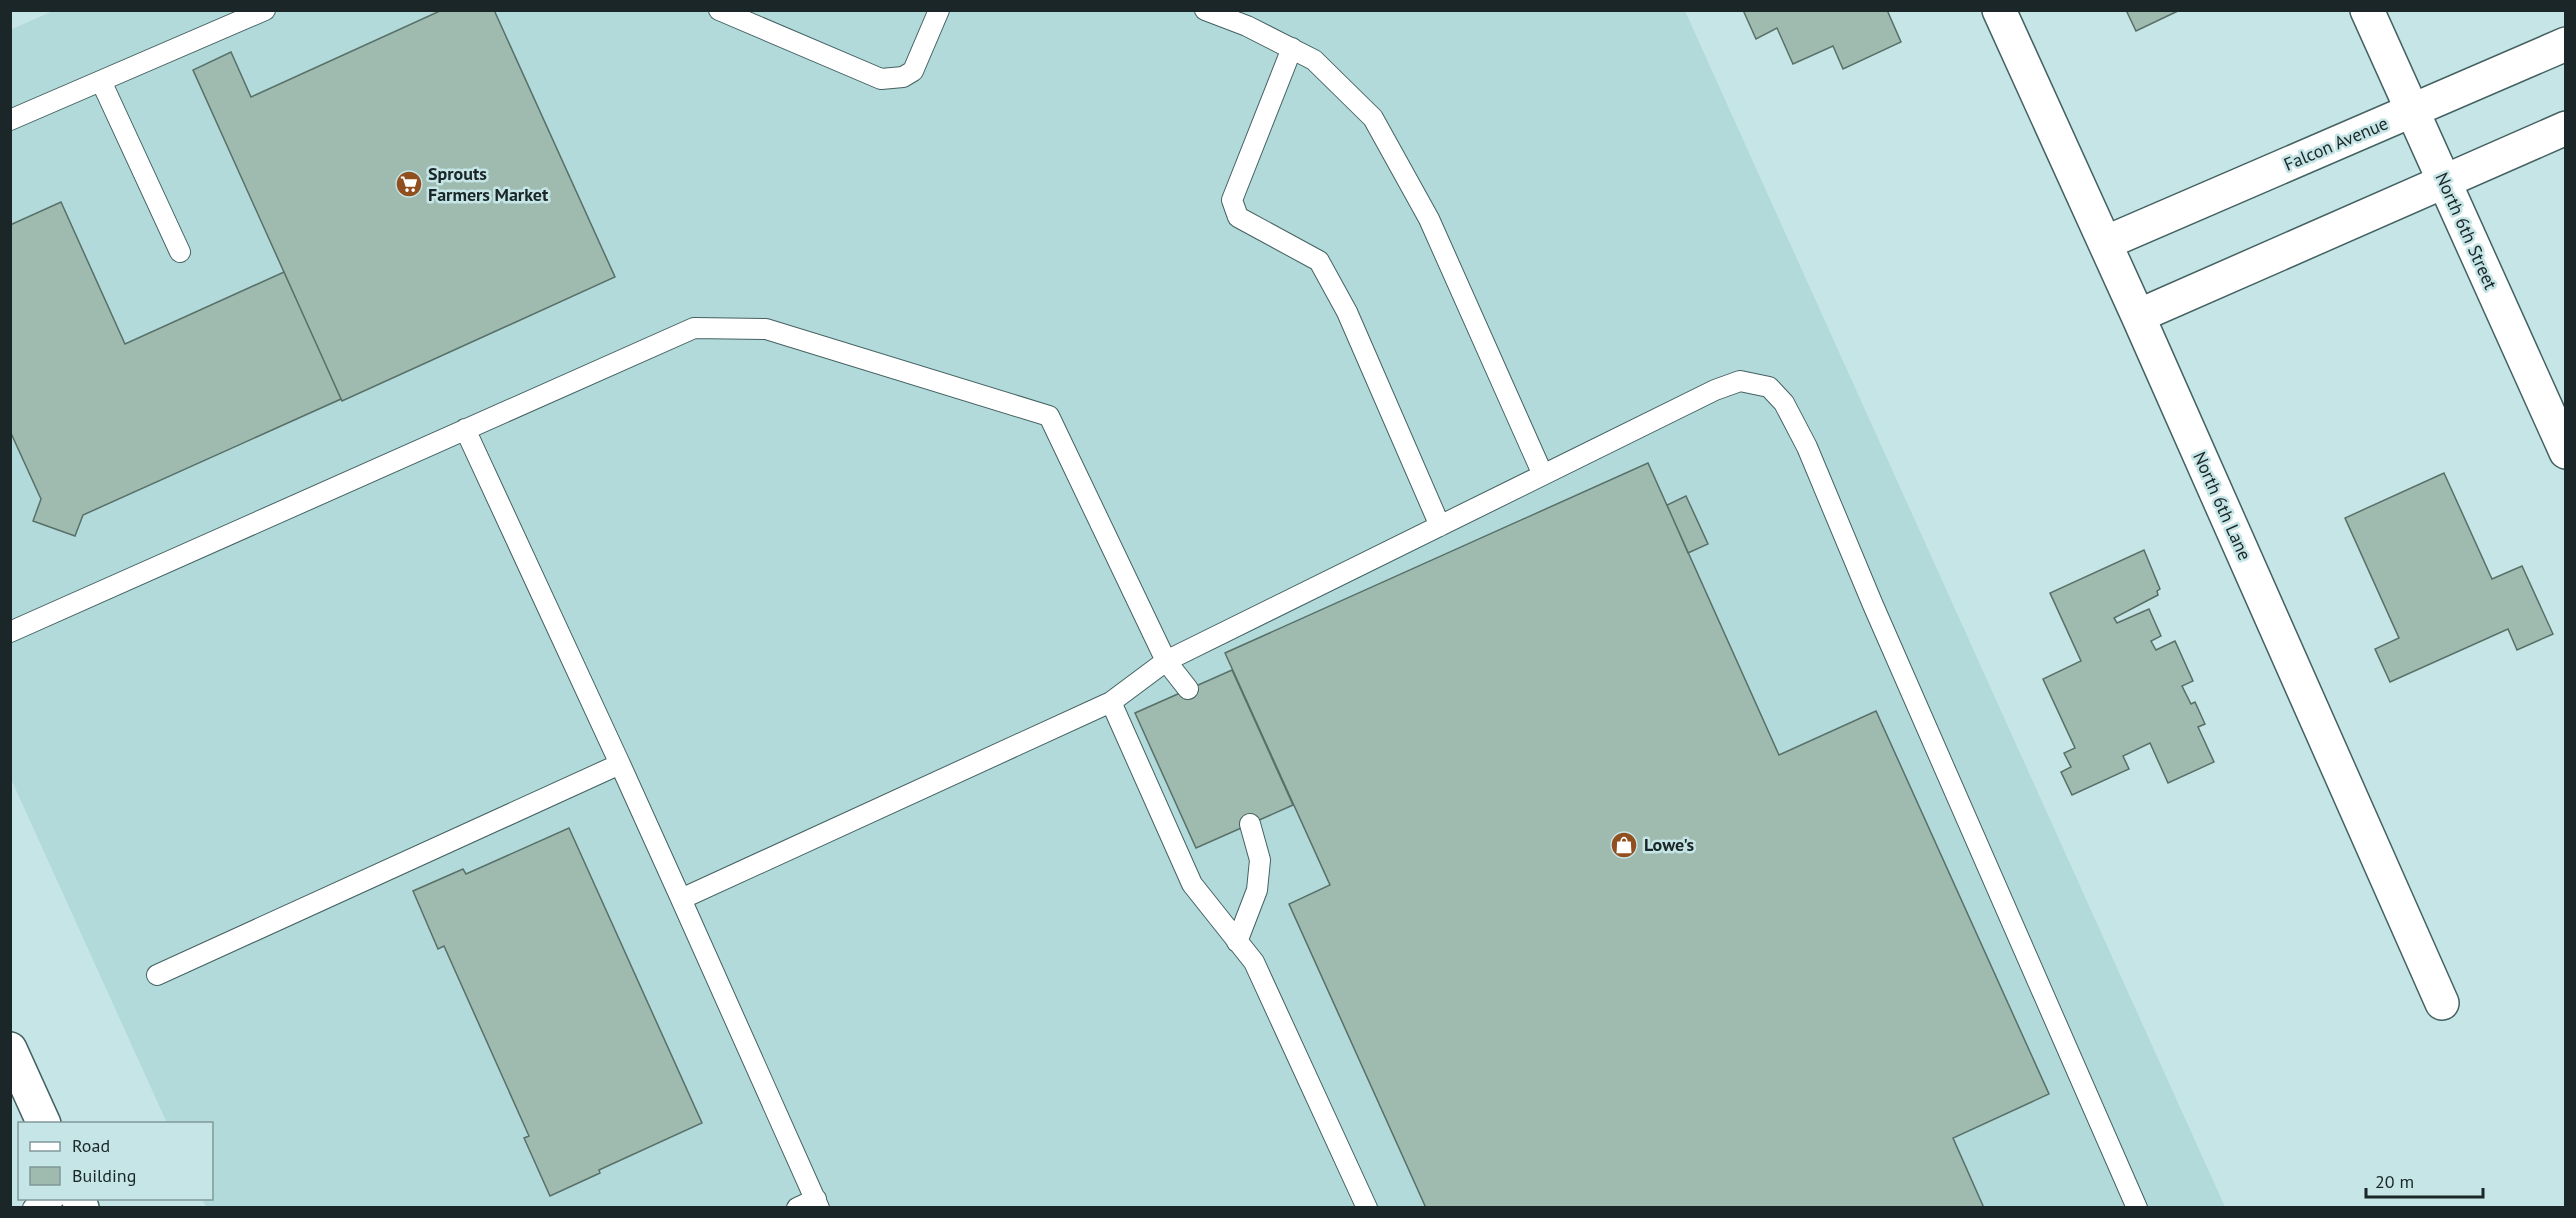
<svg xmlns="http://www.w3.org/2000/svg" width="2576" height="1218" font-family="'PT Sans',sans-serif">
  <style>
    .built { fill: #b2dadb }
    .building { fill: #9fbaaf; stroke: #587067; stroke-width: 1.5 }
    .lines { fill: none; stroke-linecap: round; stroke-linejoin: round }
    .lane-casing { stroke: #456161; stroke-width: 22 }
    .street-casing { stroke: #456161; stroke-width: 36 }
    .secondary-casing { stroke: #456161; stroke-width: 36 }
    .primary-casing { stroke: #456161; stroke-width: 36 }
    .lane { stroke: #fff; stroke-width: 20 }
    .street { stroke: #fff; stroke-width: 33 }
    .secondary { stroke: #fff; stroke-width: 33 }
    .primary { stroke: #fff; stroke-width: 33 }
    .labels { text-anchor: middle; stroke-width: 5; stroke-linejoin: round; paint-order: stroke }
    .street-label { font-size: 18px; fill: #1a2627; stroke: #c6e5e6 }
    .poi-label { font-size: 18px; font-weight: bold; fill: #1a2627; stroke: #c6e5e6; text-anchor: start }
  </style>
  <rect width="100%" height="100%" fill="#c6e5e6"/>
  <!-- built -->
  <path class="built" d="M55,10l1630,1 540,1196h-2019l-4,-8 10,-1v-74l-45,-1 -156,-344 -1,-749z"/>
  <!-- building -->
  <path class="building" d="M442,10h52l121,267 -273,124 -149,-331 38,-18 20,45z
    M1743,10h144l14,32 -58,27 -10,-23 -40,18 -16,-36 -21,11z
    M2126,10h54l-44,21z
    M61,202l64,142 159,-72 57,127 -258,116 -8,21 -42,-15 8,-22 -31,-68v-206z
    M1648,463l131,292 97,-44 173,383 -96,44 31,70h-558l-137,-304 41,-19 -105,-232z
    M2444,473l48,106 30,-13 31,68 -36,16 -9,-21 -118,53 -15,-33 24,-11 -54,-120z
    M1686,496l22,48 -20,9 -21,-48z
    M2144,550l16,39 -3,2 1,4 -44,23 3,5 32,-14 12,27 -10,5 5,9 19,-9 18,40 -11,5 9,18 4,-2 10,22 -7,3 16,35 -46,21 -18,-40 -27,13 6,13 -57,26 -11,-23 10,-5 -7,-14 11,-5 -32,-69 38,-18 -31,-68z
    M1232,670l61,135 -97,43 -61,-135z
    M569,828l133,295 -103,47 1,3 -50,23 -26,-58 5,-2 -85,-190 -6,3 -25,-58 50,-22 3,5z"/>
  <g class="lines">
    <defs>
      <path id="lane" d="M719,10l162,69 22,-2 10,-6 26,-61
        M1205,10l42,16 67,34 59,58 56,101 114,256
        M1292,48l-60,152 6,17 81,44 28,51 93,214
        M101,81l79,171
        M10,120l255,-110
        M10,632l684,-304 72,1 283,87 117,245 -55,41
        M1188,689l-22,-28 549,-271 25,-9 29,6 15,16 23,44 66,158 264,603
        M620,764l61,135
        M1237,942l20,-52 3,-30 -10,-36
        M157,975l463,-211 -155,-335
        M33,1208l22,-10
        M797,1208l19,-9
        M819,1208l-138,-309 430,-197 81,182 62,78 113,246"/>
      <path id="street" d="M1999,10l139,306 304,687
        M2105,243l461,-199
        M2138,316l428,-188"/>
      <path id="secondary" d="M2367,10l199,442"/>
      <path id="primary" d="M10,1049l34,75
        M78,1198l4,10"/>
    </defs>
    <!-- lane casing -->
    <use href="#lane" class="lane-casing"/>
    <!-- street casing -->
    <use href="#street" class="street-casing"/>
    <!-- secondary casing -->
    <use href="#secondary" class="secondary-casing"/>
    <!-- primary casing -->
    <use href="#primary" class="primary-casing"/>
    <!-- lane -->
    <use href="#lane" class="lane"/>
    <!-- street -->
    <use href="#street" class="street"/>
    <!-- secondary -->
    <use href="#secondary" class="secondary"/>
    <!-- primary -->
    <use href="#primary" class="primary"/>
  </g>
  <!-- icons -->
  <defs>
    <symbol id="supermarket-disc" viewBox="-11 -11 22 22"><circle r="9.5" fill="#914e1e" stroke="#c6e5e6"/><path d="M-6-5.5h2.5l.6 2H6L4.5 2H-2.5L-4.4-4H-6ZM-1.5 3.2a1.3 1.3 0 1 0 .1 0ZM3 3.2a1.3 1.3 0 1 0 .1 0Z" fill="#fff"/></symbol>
    <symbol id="shop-disc" viewBox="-11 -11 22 22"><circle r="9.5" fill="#914e1e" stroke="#c6e5e6"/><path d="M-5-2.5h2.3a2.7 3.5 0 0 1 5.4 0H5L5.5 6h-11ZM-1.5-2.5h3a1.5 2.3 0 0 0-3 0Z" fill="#fff"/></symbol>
  </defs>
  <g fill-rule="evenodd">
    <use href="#supermarket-disc" x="394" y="169" width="30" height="30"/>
    <use href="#shop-disc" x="1609" y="830" width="30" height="30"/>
  </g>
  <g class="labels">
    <!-- street labels -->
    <g class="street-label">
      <text transform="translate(2336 144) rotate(-23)" y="6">Falcon Avenue</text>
      <text transform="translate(2466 231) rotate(66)" y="6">North 6th Street</text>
      <text transform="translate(2222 506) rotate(66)" y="6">North 6th Lane</text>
    </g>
    <!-- poi labels -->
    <g class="poi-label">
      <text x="428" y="180">Sprouts<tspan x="428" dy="21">Farmers Market</tspan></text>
      <text x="1644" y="851">Lowe's</text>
    </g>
  </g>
  <!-- border -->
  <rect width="2576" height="1218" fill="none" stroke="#1a2627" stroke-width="24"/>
  <!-- legend -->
  <rect x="18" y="1122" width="195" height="78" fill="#c6e5e6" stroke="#81999a" stroke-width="1.5"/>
  <rect x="30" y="1142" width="30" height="9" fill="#ffffff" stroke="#81999a" stroke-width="1.5"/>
  <text x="72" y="1152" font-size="18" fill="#1a2627">Road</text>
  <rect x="30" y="1167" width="30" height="18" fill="#9fbaaf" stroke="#81999a" stroke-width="1.5"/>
  <text x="72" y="1182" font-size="18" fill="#1a2627">Building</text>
  <!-- scale -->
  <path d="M2366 1188v9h117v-9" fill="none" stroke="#1a2627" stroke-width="3"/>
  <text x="2375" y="1188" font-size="18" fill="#1a2627" stroke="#c6e5e6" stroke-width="4.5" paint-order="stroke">20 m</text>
</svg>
